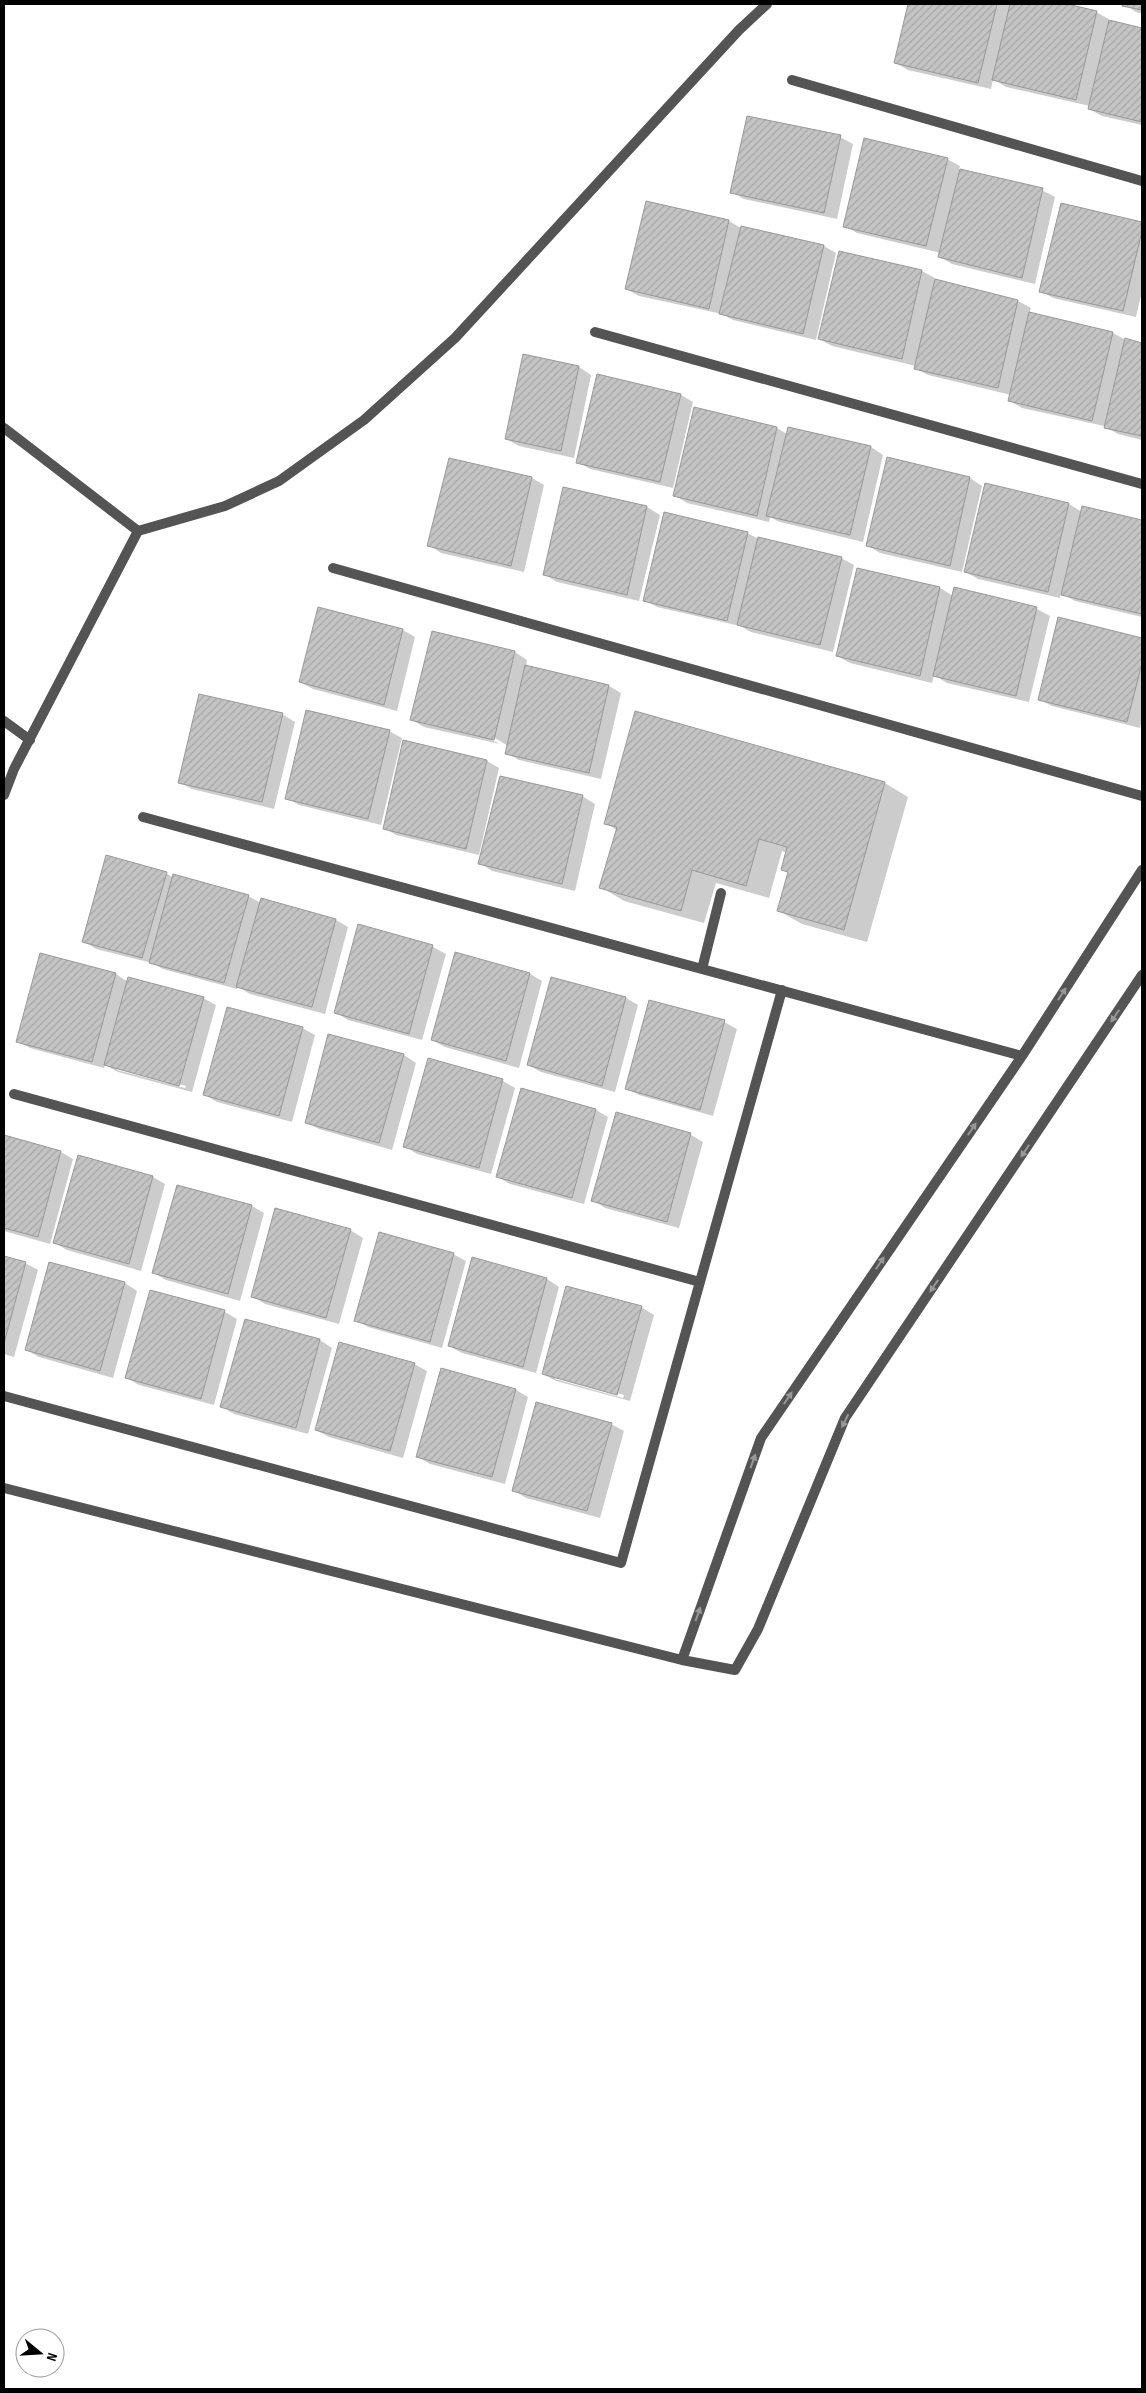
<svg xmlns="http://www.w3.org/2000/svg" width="1146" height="2393" font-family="'Sofia Sans Condensed',sans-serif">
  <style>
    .shadow { fill: #0003; fill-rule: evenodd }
    .building { fill: url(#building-hatch); stroke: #989898 }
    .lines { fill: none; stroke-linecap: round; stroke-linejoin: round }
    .lane { stroke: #545454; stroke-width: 10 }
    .street { stroke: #545454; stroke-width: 10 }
    .oneway { fill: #989898 }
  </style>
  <defs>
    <pattern id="building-hatch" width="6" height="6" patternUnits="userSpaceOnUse" patternTransform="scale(1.25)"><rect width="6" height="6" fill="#c4c4c4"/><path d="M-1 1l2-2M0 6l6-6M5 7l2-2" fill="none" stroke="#a7a7a7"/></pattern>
  </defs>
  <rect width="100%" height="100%" fill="#fff"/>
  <!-- shadow -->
  <path class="shadow" d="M909,4h152l35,8 13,7 -1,2 34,9v95l-40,-9 -13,-7 1,-3 -84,-19 -13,-8 -2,10 -83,-19 -12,-7z
    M1124,4h18v10l-6,-2z
    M840,137l13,7 -16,75 -93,-20 -12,-7z
    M947,159l13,7 -1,4 83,20 13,7 -20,87 -83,-20 -12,-7 1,-4 -84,-20 -12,-7z
    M647,202l82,19 12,7 83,18 12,7 -20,87 -83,-20 -11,-6 -83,-18 -13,-7z
    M1062,204l80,19v68l-6,26 -83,-19 -12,-7z
    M840,252l82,19 13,7 -1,3 84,20 13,7 -2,6 84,19 13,7 16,4v96l-24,-6 -14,-8 -82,-18 -12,-7 1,-6 -83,-20 -13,-7 1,-2 -84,-20 -13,-7z
    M579,367l12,8 -17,83 -55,-12 -13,-7z
    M681,395l12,7 -20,86 -83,-19 -12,-7z
    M695,409l82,19 10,6 84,13 12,8 -20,87 -83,-20 -10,-5 -1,5 -82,-19 -13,-8z
    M888,459l82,19 12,8 -20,86 -82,-19 -13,-8z
    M532,478l12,7 -20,87 -83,-19 -12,-8z
    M986,485l83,19 13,8 1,-4 59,14v95l-67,-16 -14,-8 -1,5 -82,-19 -12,-7z
    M564,488l83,19 13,8 -21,86 -82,-19 -13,-8z
    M747,533l12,6 82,19 13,7 -21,87 -82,-20 -11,-6 -83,-19 -12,-7z
    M857,569l83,19 13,8 2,-7 82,20 13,7 -21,86 -82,-19 -13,-8 -2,8 -82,-20 -13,-7z
    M319,608l84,22 12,7 -18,74 -84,-22 -13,-7z
    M1059,618l83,21v80l-2,9 -88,-22 -13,-7z
    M515,652l12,8 -1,6 83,20 12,7 -20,86 -82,-19 -13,-7 2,-7 -18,-11 -2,3 12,6 -76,-17 -12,-7z
    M636,713l249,70 23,14 -41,145 -65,-18 -23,-13 10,-38 -2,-20 -5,-2 -13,47 -53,-15 -12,40 -80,-22 -23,-14 16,-57 -12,-7z
    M282,714l13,8 -21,87 -82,-20 -13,-7z
    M389,731l13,7 -21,87 -82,-20 -12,-7z
    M487,761l12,7 -20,87 -83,-20 -12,-7z
    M582,796l13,8 -20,87 -83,-20 -12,-8z
    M166,873l8,5 74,18 13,7 1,-4 74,21 12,7 -23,87 -75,-20 -12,-7 -1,2 -74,-20 -11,-6 -56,-14 -12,-8z
    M359,926l74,21 13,7 -24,86 -74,-20 -13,-8z
    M456,953l74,21 12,7 -23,87 -74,-21 -13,-7z
    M116,974l12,8 75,16 13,7 -24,87 -74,-20 -13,-7 -1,3 -74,-20 -13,-7zM117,1068l69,18 -1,2 -68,-18z
    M626,998l12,7 -23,87 -74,-20 -13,-7z
    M724,1022l13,7 -24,87 -74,-21 -13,-7z
    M302,1028l13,7 -23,87 -75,-20 -12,-7z
    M404,1055l12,8 -24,87 -73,-21 -13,-7z
    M503,1081l12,7 -24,86 -74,-20 -12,-8z
    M522,1089l74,21 12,7 -24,87 -74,-20 -12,-7z
    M691,1135l12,7 -24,86 -74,-20 -12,-8z
    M4,1136l57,16 12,7 -23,85 -46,-13z
    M153,1177l12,7 -24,87 -74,-21 -12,-7z
    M177,1186l75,20 12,7 -24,88 -74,-21 -12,-7z
    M350,1230l13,8 -24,86 -74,-20 -13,-8z
    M453,1254l13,7 -24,87 -74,-21 -12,-7z
    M4,1257l21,6 13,7 -24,87 -10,-3z
    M547,1279l12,8 -23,86 -74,-20 -13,-7z
    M125,1283l12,8 -24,87 -74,-21 -12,-7z
    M151,1291l74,21 12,7 -23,86 -75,-20 -12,-7z
    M641,1307l13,8 -24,86 -74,-20 -13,-7zM555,1377l69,18 -1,3 -68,-19z
    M245,1320l75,20 12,8 -24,86 -74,-20 -12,-7z
    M414,1364l13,7 -24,87 -74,-21 -13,-7z
    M442,1370l74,20 12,7 -23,87 -75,-20 -12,-7z
    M611,1424l13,7 -24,87 -74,-20 -13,-8z"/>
  <!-- building -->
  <path class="building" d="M908,4h89l-19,79 -84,-20z
    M1010,4h57l30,7 -21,89 -84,-20z
    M1123,4h19v6l-20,-4z
    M1109,20l33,8v94l-54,-13z
    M747,116l94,19 -17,78 -94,-20z
    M864,138l84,20 -22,88 -83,-19z
    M960,169l83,19 -21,90 -84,-21z
    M646,201l83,19 -20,89 -84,-20z
    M1061,203l81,19v9l-19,80 -84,-19z
    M741,226l83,19 -21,89 -84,-20z
    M839,251l83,19 -20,89 -84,-20z
    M935,279l83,21 -20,88 -84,-19z
    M1029,312l84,20 -21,89 -84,-20z
    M1125,338l17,5v93l-38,-8z
    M523,354l56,12 -18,85 -56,-12z
    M597,374l84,20 -21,88 -84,-19z
    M694,407l83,20 -20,89 -84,-20z
    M788,427l83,19 -21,89 -84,-19z
    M887,457l83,20 -20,89 -84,-20z
    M449,458l83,19 -21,89 -84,-20z
    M985,483l84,20 -21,89 -84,-20z
    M563,487l84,19 -20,89 -84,-20z
    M1082,506l60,14v94l-81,-19z
    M664,512l84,20 -21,89 -84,-20z
    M758,537l84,20 -22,88 -83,-20z
    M857,568l83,19 -20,89 -84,-20z
    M954,587l83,20 -21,89 -83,-20z
    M318,607l85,22 -19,76 -85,-23z
    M1058,617l84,21v25l-15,59 -89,-22z
    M432,631l83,20 -21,89 -84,-20z
    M525,665l84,20 -20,88 -84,-19z
    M199,694l84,19 -21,89 -84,-19z
    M306,710l84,20 -22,89 -83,-20z
    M635,711l250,71 -41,148 -67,-19 11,-39 -7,-2 6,-23 -28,-8 -13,47 -54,-16 -11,41 -82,-23 18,-61 -13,-3z
    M403,740l84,20 -21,89 -83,-20z
    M500,776l83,19 -21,89 -84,-20z
    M106,855l61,17 -25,86 -60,-16z
    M173,874l76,21 -25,88 -75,-20z
    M261,898l75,21 -24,88 -76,-20z
    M358,924l75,21 -24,89 -75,-21z
    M455,952l75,21 -24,88 -75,-21z
    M40,953l76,20 -24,89 -76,-20z
    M128,977l76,20 -25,89 -75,-21z
    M551,977l75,20 -24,89 -75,-21z
    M649,1000l76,20 -25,90 -75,-21z
    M227,1007l76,20 -24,89 -76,-21z
    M328,1034l76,20 -25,89 -74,-20z
    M428,1058l75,21 -24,89 -76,-21z
    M521,1088l75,21 -24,89 -76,-21z
    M616,1112l75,21 -24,89 -76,-21z
    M4,1135l57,16 -23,86 -34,-9z
    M78,1155l75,21 -24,88 -76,-21z
    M177,1185l75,20 -24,89 -76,-21z
    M275,1208l76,21 -25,89 -75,-21z
    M379,1232l75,21 -24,89 -76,-21z
    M4,1256l22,6 -22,81z
    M472,1257l75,21 -24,89 -75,-21z
    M49,1262l76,20 -25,89 -75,-21z
    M566,1286l76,20 -25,89 -75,-21z
    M150,1290l75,20 -24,89 -76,-21z
    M245,1319l75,20 -24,89 -76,-21z
    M339,1342l76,21 -25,88 -75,-21z
    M441,1368l75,21 -24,88 -76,-20z
    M536,1402l76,21 -25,88 -75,-20z"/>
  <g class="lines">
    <!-- lane -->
    <path class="lane" d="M4,721l26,19"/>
    <!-- street -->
    <path class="street" d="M792,80l350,101
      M595,332l547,152
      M4,428l134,103 -124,238 -10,26
      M138,531l87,-25 54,-25 85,-61 91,-82 284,-308 28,-26
      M333,568l809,228
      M143,817l879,239
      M702,969l19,-76
      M14,1094l686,188
      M4,1396l617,167 161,-573
      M4,1488l678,172 53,10 23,-41 87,-211 297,-443
      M682,1660l79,-222 261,-382 120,-186"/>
  </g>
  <!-- one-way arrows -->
  <defs><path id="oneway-solid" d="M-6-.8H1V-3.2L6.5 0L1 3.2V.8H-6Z" transform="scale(1.25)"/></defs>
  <g class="oneway">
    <use href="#oneway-solid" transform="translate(1062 994) rotate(-57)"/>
    <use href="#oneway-solid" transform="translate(1115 1016) rotate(124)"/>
    <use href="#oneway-solid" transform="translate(972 1129) rotate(-56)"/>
    <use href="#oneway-solid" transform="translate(1025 1151) rotate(124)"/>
    <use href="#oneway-solid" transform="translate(880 1263) rotate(-56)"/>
    <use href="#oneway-solid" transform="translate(934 1286) rotate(124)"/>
    <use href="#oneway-solid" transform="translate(788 1398) rotate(-56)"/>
    <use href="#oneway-solid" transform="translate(845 1421) rotate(116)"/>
    <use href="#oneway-solid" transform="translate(753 1461) rotate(-70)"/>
    <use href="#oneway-solid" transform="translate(698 1614) rotate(-70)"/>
  </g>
  <!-- border -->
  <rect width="1146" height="2393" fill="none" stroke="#000000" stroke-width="10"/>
  <!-- north arrow -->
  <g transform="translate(40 2353) rotate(108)"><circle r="24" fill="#ffffff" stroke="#999999"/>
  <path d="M0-4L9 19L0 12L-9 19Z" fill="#000000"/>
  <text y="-8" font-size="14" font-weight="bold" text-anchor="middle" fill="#000000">N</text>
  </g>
</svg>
